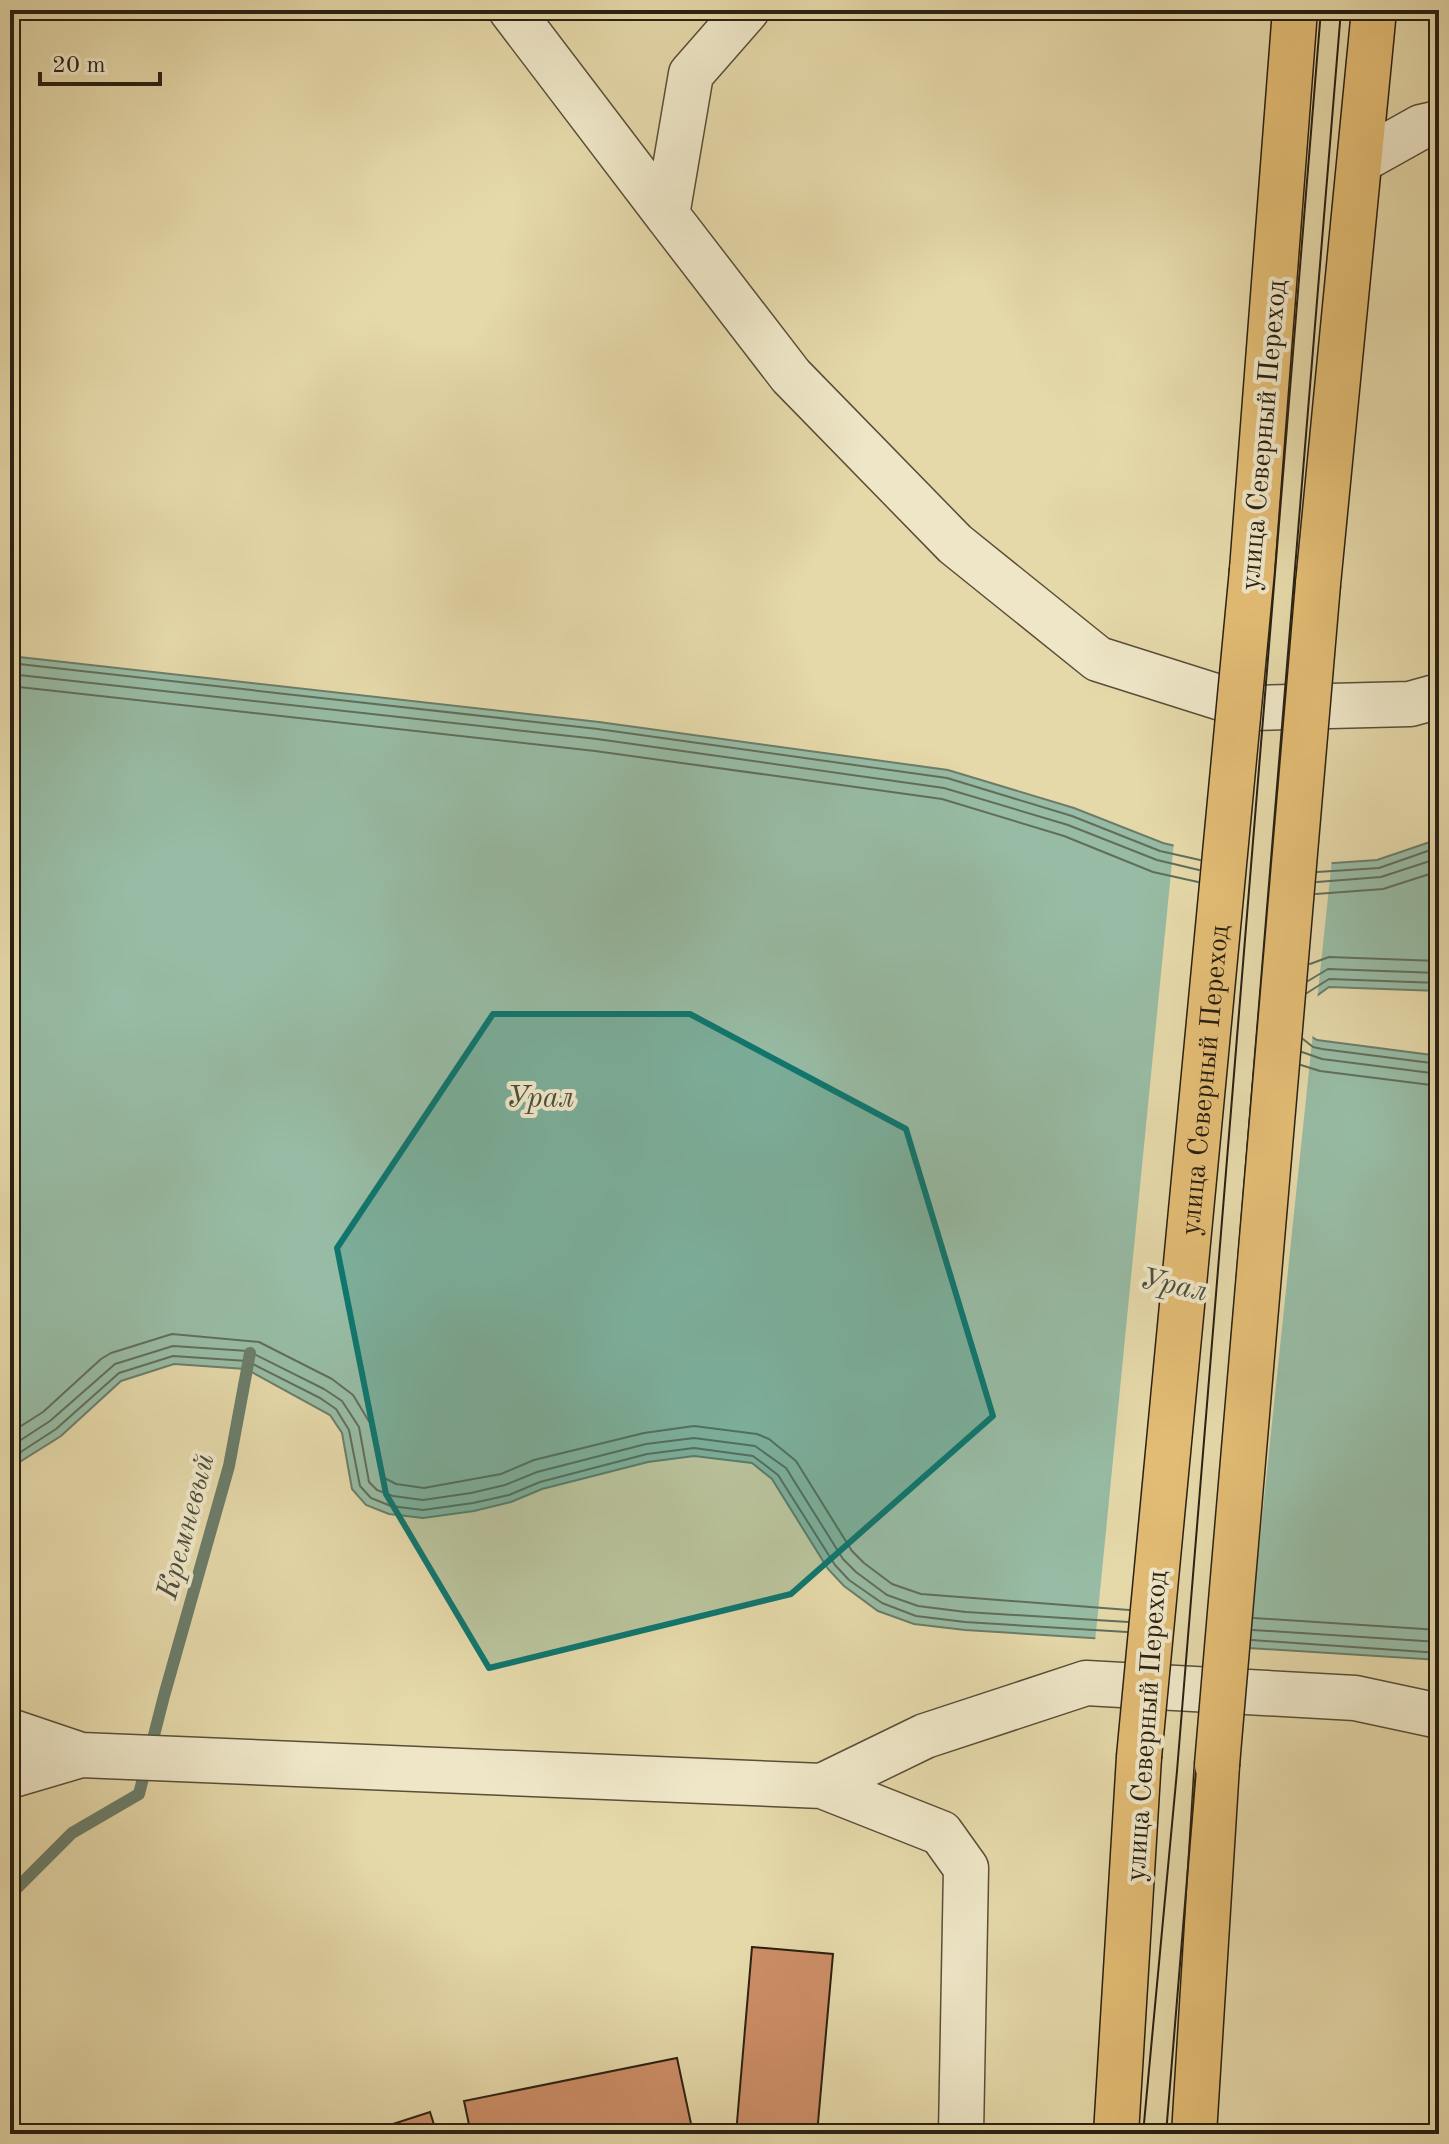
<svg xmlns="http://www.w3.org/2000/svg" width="1449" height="2144" font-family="'Old Standard TT',serif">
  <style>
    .water { fill: #97bba4; stroke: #6b7d6a; stroke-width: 2 }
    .pier { fill: #e5d8a9 }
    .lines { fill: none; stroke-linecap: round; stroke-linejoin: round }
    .shore { stroke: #606e5b; stroke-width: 2 }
    .stream { stroke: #6b7d6a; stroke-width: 12 }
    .building { fill: #cc8d66; stroke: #2a2012; stroke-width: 2 }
    .minor-casing { stroke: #594e38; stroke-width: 47 }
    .major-casing { stroke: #2a2012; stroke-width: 47 }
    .minor { stroke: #eee6c7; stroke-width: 44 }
    .major { stroke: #e2bc74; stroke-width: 44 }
    .tram { stroke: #2a2012; stroke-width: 2 }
    .major-bridge-casing { stroke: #2a2012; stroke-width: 47; stroke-linecap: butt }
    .major-bridge { stroke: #e2bc74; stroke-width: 44 }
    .marked { fill: #0f766e; fill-opacity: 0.2; stroke: #0f766e; stroke-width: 6; stroke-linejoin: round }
    .labels { text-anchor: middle; stroke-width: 8; stroke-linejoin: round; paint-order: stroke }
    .street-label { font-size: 28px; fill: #2a2012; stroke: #eee6c7 }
    .water-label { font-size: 30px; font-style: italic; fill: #4b4e3e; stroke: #eee6c7 }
  </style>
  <rect width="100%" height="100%" fill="#e5d8a9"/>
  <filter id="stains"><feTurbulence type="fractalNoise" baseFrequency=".0025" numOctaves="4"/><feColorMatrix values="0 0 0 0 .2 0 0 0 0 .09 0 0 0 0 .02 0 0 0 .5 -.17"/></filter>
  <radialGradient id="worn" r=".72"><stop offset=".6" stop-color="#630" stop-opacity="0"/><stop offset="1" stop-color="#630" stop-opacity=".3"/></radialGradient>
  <!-- water -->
  <path class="water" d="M10,656l589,66 349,48 126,38 89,35 42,10 114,11 58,-4 62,-21v152l-110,-4 -18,13 -8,18 9,19 5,3 122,16v604l-474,-30 -51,-6 -36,-13 -34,-25 -16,-17 -56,-90 -20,-16 -58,-7 -46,6 -106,27 -31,13 -37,9 -51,7 -34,-4 -23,-9 -14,-16 -10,-56 -12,-18 -84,-46 -72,-5 -53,17 -60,55 -51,32z"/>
  <!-- pier -->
  <path class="pier" d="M1174,842l78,14 80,3 -15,142 -9,17 5,14 -65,620 -153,-10z"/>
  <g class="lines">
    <!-- shore -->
    <path class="shore" d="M10,663l588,66 349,49 125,38 88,35 40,9
      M10,674l587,65 347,49 124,37 89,35 42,10
      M10,686l585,65 347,48 122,37 89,36 45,10
      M1317,872l62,-4 60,-21
      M1317,882l64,-5 58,-19
      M1316,894l67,-5 56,-18
      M1310,964l19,-7 110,4
      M1308,981l20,-12 111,4
      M1307,993l22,-14 110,4
      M1303,1039l10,8 9,2 117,15
      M1302,1052l20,7 117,15
      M1301,1065l19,6 119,15
      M10,1433l33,-21 58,-53 10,-6 61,-19 87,8 73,37 21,16 17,28 11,53 15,8 28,4 77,-14 33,-14 110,-27 50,-7 63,8 12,5 27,22 56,90 12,12 28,21 29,10 208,16
      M10,1447l40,-26 65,-57 58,-18 75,5 76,38 18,12 17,26 10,55 8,8 16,6 30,4 48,-7 34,-8 32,-13 109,-28 48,-6 61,8 31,22 57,91 13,13 31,23 31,11 48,6 162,10
      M10,1459l46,-30 63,-56 54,-17 74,5 73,37 16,11 13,21 11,56 11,12 20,8 32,4 50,-7 36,-8 31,-13 107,-28 47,-6 59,8 25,19 57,90 14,15 33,23 34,13 49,6 162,10
      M1254,1618l185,12
      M1253,1630l186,12
      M1252,1640l187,13"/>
    <!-- stream -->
    <path class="stream" d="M10,1895l62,-62 67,-39 25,-98 65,-230 21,-113"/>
  </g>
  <!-- building -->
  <path class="building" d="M752,1947l81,7 -16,180h-81z
    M677,2058l16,75 -222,1 -7,-33z
    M430,2112l7,22h-75z"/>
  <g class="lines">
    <defs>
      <path id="minor" d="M511,10l156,205
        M747,10l-56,64 -24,141 124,161 164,168 143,115 155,49 157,-4 29,-8
        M1360,161l61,-34 18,-4
        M10,1731l71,24 741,31 119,47 25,35 -5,266
        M10,1776l71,-21
        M822,1786l103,-50 161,-53 269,15 84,18"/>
      <path id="major" d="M1252,570l43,-560
        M1318,584l56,-574
        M1116,2134l23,-377
        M1194,2134l23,-369"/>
    </defs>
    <!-- minor casing -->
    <use href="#minor" class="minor-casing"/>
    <!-- major casing -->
    <use href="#major" class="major-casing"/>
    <!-- minor -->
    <use href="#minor" class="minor"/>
    <!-- major -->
    <use href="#major" class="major"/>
    <!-- tram -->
    <path class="tram" d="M1143,2134l34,-363 144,-1761
      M1166,2134l175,-2124"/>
    <defs>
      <g id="major-bridge">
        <path id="s1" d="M1139,1757l113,-1187"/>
        <path d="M1217,1765l101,-1181"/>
      </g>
    </defs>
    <!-- major-bridge casing -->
    <use href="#major-bridge" class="major-bridge-casing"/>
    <!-- major-bridge -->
    <use href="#major-bridge" class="major-bridge"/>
  </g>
  <!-- marked area -->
  <path class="marked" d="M493,1014h197l216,115 87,287 -202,178 -302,74 -103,-174 -49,-246z"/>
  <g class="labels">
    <!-- street labels -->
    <g class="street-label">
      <text transform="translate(1262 435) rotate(-85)" y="10">улица Северный Переход</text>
      <text dy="10" stroke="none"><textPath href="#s1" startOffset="680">улица Северный Переход</textPath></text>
      <text transform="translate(1145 1726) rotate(-86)" y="10">улица Северный Переход</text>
    </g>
    <!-- water labels -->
    <g class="water-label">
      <text x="540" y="1107">Урал</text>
      <text transform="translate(1174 1284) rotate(12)" y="10">Урал</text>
      <text transform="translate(185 1526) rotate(-75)" y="10">Кремневый</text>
    </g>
  </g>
  <!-- margin -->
  <rect width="1449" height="2144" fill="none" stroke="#e5d8a9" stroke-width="40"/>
  <rect x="12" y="12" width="1425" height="2120" fill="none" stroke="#2a2012" stroke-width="4"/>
  <rect x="20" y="20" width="1409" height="2104" fill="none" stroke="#2a2012" stroke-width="2"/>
  <!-- scale -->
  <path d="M40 72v12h120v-12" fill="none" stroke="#2a2012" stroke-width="4"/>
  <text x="52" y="72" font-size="24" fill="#2a2012" stroke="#eee6c7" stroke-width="6" paint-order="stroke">20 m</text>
  <rect width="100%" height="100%" filter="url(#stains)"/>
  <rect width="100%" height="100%" fill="url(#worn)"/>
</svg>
